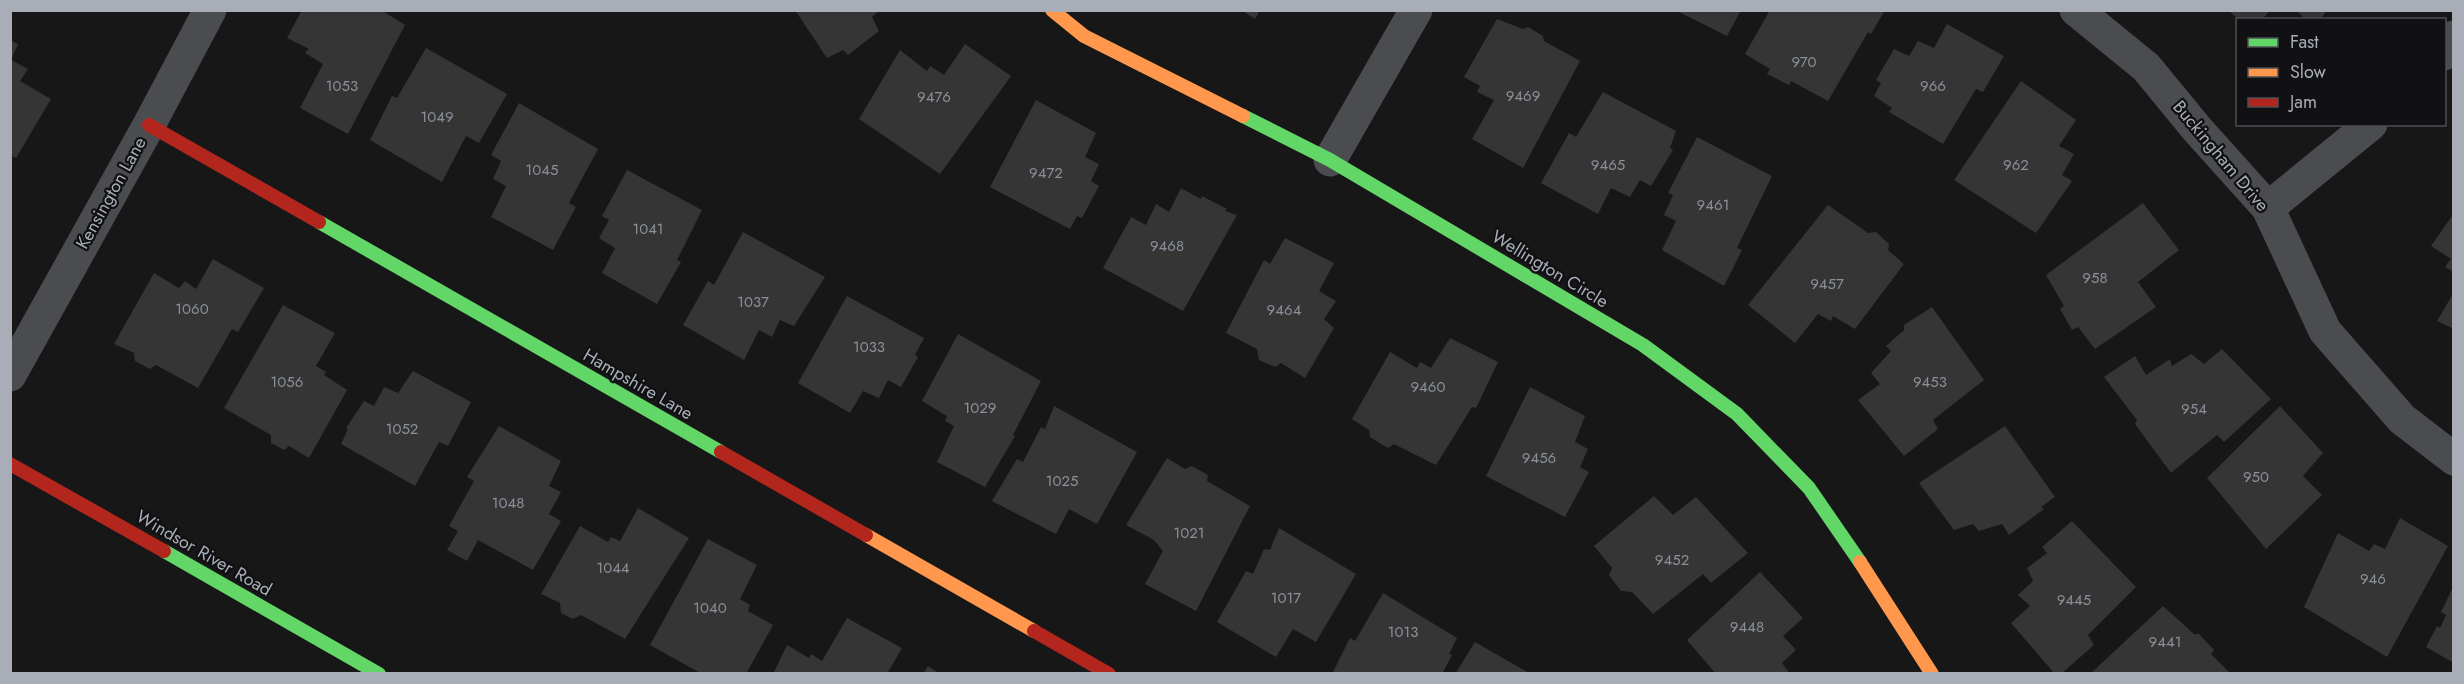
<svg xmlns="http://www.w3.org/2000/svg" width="2464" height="684" font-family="Jost,sans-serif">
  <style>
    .building { fill: #353536 }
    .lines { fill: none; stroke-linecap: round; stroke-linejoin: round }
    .street { stroke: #4b4c50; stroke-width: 33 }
    .fast { stroke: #63d668; stroke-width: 14 }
    .slow { stroke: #ff974d; stroke-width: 14 }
    .jam { stroke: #b3261e; stroke-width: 14 }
    .labels { text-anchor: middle; stroke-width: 4.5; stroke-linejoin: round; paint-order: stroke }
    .number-label { font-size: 15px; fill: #8b8f98 }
    .street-label { font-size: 18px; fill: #a8adb8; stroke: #111113 }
  </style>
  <rect width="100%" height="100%" fill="#171717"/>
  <!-- building -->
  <path class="building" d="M302,10h79l24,15 -57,109 -48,-26 23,-44 -18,-11 4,-4 -22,-11z
    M795,10h85l-8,7 7,14 -31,24 -5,-5 -16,8z
    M1241,10h19l-5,9z
    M1675,10h66l-14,26z
    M1770,10h115l-14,24 -3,-2 -40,69 -37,-20 -2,4 -22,-11 3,-5 -25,-15z
    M2228,10h42l-8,10h-23z
    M2296,10h31l-7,10h-14z
    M1497,19l26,10 5,-2 15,9 1,5 36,20 -57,107 -51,-29 22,-39 -17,-8 3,-6 -16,-9z
    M1947,24l57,32 -21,36 -7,-3 -33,55 -54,-32 3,-4 -18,-12 7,-13 -5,-3 18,-31 15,7 9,-15 16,7z
    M10,40l8,4 -7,16 17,9 -8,12 31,18 -35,59 -6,-3z
    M965,44l46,32 -71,98 -81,-55 41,-69 27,21 3,-5 14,9z
    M426,48l81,46 -28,49 -13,-7 -24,46 -72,-42 22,-44 5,2z
    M2021,81l55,39 -17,26 15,8 -12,21 10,6 -36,52 -82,-53z
    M1603,92l73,39 -6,17 3,2 -22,36 -11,-6 -10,17 -19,-9 -13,26 -57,-31 28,-50 7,4z
    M1036,100l60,33 -11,24 14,7 -8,17 8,5 -17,32 -5,-2 -7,13 -80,-42z
    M519,103l79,46 -29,54 7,4 -23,43 -62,-33 15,-31 -13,-7 8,-18 -10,-6z
    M1697,137l75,39 -35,72 5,2 -18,36 -62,-36 14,-29 -12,-6 9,-20 -5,-2z
    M627,170l75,40 -25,50 4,2 -24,42 -55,-31 13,-25 -16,-10 10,-18 -7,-4z
    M1181,188l20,11 1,-3 25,13 -2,2 12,4 -54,96 -80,-43 28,-51 15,8 10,-21 13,8z
    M2143,203l36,47 -41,32 18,25 -61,42 -17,-22 -6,3 -12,-21 4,-3 -18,-31z
    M1828,205l40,28 8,-1 13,12 -1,6 16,14 -49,65 -22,-13 -2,5 -13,-7 -23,29 -47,-38z
    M2454,213v59l-9,-5 6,-8 -20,-13z
    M743,232l82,45 -31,49 -14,-6 -8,17 -13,-7 -15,30 -61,-35 25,-44 6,4z
    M1285,238l49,25 -15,28 17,10 -12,18 10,9 -29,50 -24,-15 -6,4 -16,-7 -2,-11 -31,-16 38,-73 6,4z
    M213,259l51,29 -26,44 -6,-3 -34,59 -42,-23 -6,4 -15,-8 -1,-8 -20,-9 40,-71 25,15 6,-7 11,8z
    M2454,292v37l-17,-8z
    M847,296l77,42 -9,17 3,2 -17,30 -13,-7 -9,18 -16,-7 -13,22 -52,-30z
    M283,305l52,28 -19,33 10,6 -2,3 23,15 -38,68 -20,-12 -5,4 -13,-7v-8l-47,-27z
    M1932,307l52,73 -51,40 5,9 -34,27 -46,-56 22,-16 -9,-11 20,-22 -5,-5 18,-16v-5z
    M958,334l83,47 -28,54 2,1 -30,51 -48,-25 17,-36 -9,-5 2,-5 -25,-15z
    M1450,338l48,24 -22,46 -4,-1 -36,58 -42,-21 -6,4 -18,-11 -1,-7 -17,-11 38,-67 27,16 3,-6 11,6z
    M2222,349l49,50 -47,43 -7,-7 -46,38 -36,-49 2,-4 -33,-43 31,-21 11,19 24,-16 2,7 19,-12 13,10z
    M413,371l58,31 -23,44 -9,-4 -24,44 -74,-42 7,-15 -2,-1 18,-27 10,5 10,-19 14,6z
    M1530,387l55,29 -10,26 13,7 -8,18 9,5 -24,45 -79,-41z
    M1054,406l83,46 -40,72 -28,-15 -13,25 -64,-33 25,-42 6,3 18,-35 4,2z
    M2280,406l43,47 -20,23 19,19 -56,54 -59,-71z
    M499,426l62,35 -12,25 12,6 -12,22 12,7 -28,49 -55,-30 -11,21 -20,-11 11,-19 -9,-5 25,-45 -7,-4z
    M2005,426l50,71 -14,10 3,2 -35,26 -7,-11 -23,7 -6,-7 -19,6 -35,-47z
    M1167,458l18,11 7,-3 16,9 -1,6 43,25 -54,105 -51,-27 18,-33 -9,-11 -28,-15z
    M1654,496l19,19 23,-18 52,56 -37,30 -8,-9 -50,40 -21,-22 -11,-1 -12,-16 3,-7 -18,-22z
    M638,508l51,30 -64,101 -44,-24 -8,4 -12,-6 -1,-10 -19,-9 39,-68 28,16 3,-5 9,4z
    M2400,518l48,28 -61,111 -83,-50 34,-74 31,18 5,-7 11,5z
    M2072,521l64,66 -48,48 6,10 -33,29h-6l-44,-51 19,-17 -12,-11 15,-14 -6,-13 20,-15 -5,-6z
    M1279,528l77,46 -40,68 -23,-13 -17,28 -59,-35 29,-51 7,3 11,-25 6,1z
    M708,539l49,26 -17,34 10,6 -2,6 25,14 -27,49h-44l-52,-29z
    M1760,572l43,46 -20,18 13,14 -14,13 8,11h-74l-29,-34z
    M2454,585v78l-28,-16 11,-21 3,2 6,-13 -5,-3z
    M1383,593l74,45 -8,16 3,1 -10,19h-110l18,-36 5,3z
    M2163,606l31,28h5l15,16 -3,4 20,20h-141z
    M847,618l55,30 -15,26h-114l14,-29 22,13 2,-4 11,7z
    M1475,642l56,32h-76z
    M928,666l12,8h-17z"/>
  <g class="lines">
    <!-- street -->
    <path class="street" d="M2076,10l70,57 51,62 71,79 57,123 77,88 52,40
      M2444,54l10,-17
      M1330,160l86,-150
      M2268,208l103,-84
      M10,375l139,-250 61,-115"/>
    <!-- fast -->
    <path class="fast" d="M1243,116l87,44 313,185 94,69 72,74 51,74
      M319,222l402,230
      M164,551l215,123"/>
    <!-- slow -->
    <path class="slow" d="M1052,10l32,26 159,80
      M866,535l168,96
      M1860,562l72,112"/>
    <!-- jam -->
    <path class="jam" d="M149,125l170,97
      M721,452l145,83
      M10,464l154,87
      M1034,631l75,43"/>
  </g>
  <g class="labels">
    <!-- number labels -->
    <g class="number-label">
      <text x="1804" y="67">970</text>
      <text x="342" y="91">1053</text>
      <text x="1933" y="91">966</text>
      <text x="1523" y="101">9469</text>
      <text x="934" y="102">9476</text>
      <text x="437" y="122">1049</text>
      <text x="1608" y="170">9465</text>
      <text x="2016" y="170">962</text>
      <text x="542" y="175">1045</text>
      <text x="1046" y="178">9472</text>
      <text x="1713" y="210">9461</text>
      <text x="648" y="234">1041</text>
      <text x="1167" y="251">9468</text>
      <text x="2095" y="283">958</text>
      <text x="1827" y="289">9457</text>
      <text x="753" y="307">1037</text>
      <text x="192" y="314">1060</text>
      <text x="1284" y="315">9464</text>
      <text x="869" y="352">1033</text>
      <text x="287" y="387">1056</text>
      <text x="1930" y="387">9453</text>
      <text x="1428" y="392">9460</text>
      <text x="980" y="413">1029</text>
      <text x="2194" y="414">954</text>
      <text x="402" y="434">1052</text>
      <text x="1539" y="463">9456</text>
      <text x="2256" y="482">950</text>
      <text x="1062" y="486">1025</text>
      <text x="508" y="508">1048</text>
      <text x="1189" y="538">1021</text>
      <text x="1672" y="565">9452</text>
      <text x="613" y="573">1044</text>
      <text x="2373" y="584">946</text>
      <text x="1286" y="603">1017</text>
      <text x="2074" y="605">9445</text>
      <text x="710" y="613">1040</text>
      <text x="1747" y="632">9448</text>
      <text x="1403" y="637">1013</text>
      <text x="2165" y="647">9441</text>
    </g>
    <!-- street labels -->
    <g class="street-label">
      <text transform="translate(2221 156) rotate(50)" y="6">Buckingham Drive</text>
      <text transform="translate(111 193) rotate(-61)" y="6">Kensington Lane</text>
      <text transform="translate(1550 269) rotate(31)" y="6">Wellington Circle</text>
      <text transform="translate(638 384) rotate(30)" y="6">Hampshire Lane</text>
      <text transform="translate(204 553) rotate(30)" y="6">Windsor River Road</text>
    </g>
  </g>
  <!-- border -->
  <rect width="2464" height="684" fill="none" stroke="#a8adb8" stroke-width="24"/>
  <!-- legend -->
  <rect x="2236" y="18" width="210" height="108" fill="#111113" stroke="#4d4f55" stroke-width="1.5"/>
  <rect x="2248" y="38" width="30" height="9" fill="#63d668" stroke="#4d4f55" stroke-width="1.5"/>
  <text x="2290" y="48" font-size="18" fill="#a8adb8">Fast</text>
  <rect x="2248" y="68" width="30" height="9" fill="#ff974d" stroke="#4d4f55" stroke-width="1.5"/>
  <text x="2290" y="78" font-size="18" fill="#a8adb8">Slow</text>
  <rect x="2248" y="98" width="30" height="9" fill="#b3261e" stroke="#4d4f55" stroke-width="1.5"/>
  <text x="2290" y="108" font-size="18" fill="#a8adb8">Jam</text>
</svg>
